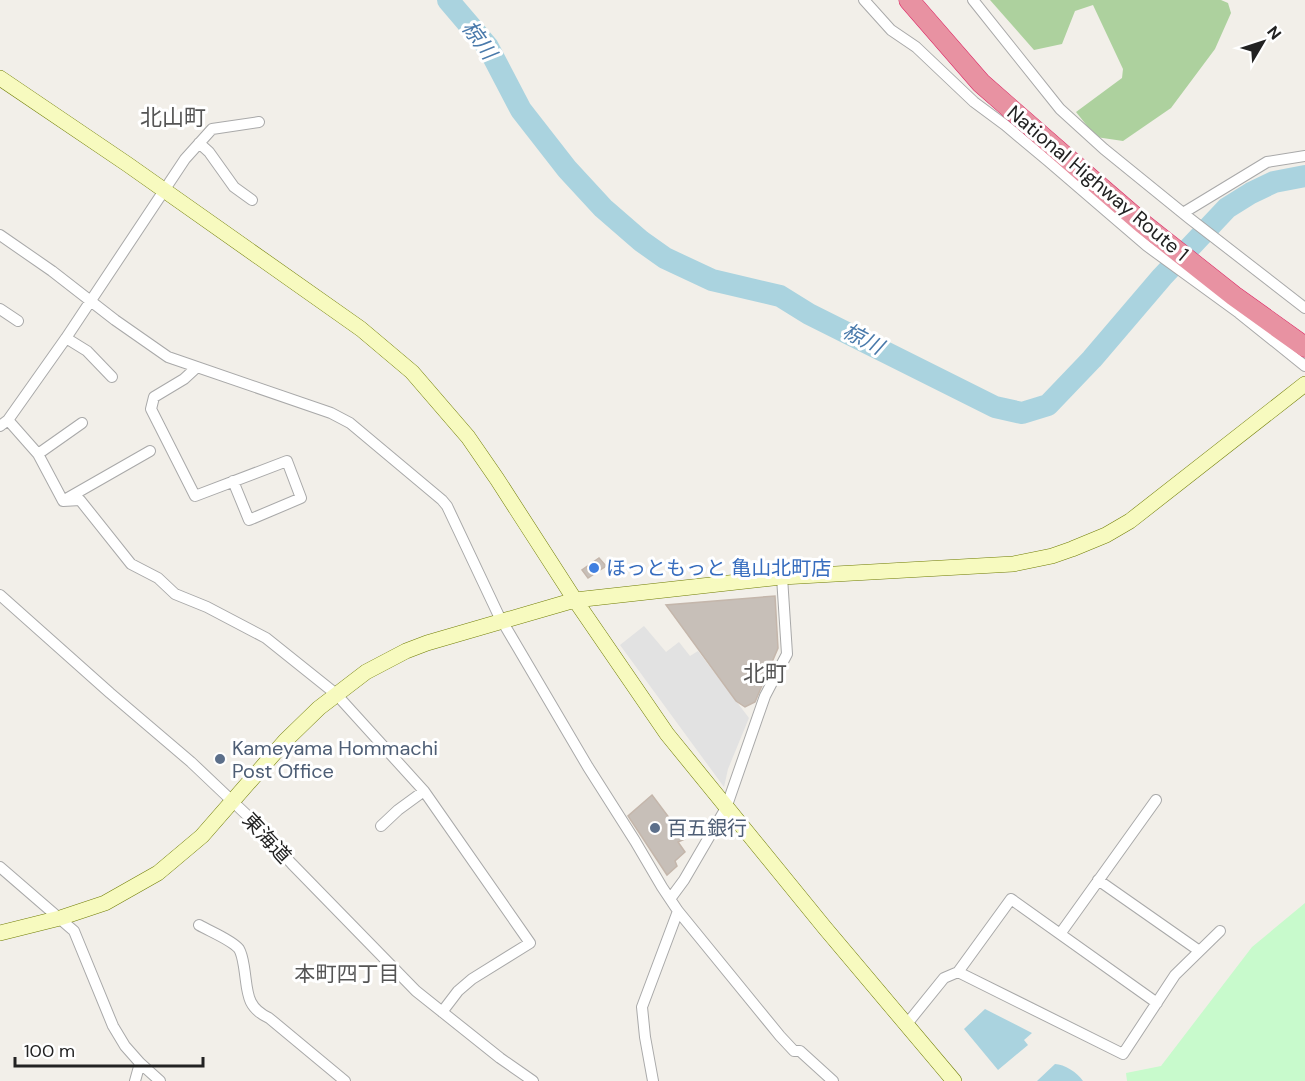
<svg xmlns="http://www.w3.org/2000/svg" width="1305" height="1081" font-family="'DM Sans','Noto Sans JP',sans-serif">
  <style>
    .forest { fill: #add19e }
    .park { fill: #c8facc }
    .parking { fill: #e2e2e2 }
    .water { fill: #aad3df }
    .lines { fill: none; stroke-linecap: round; stroke-linejoin: round }
    .river { stroke: #aad3df; stroke-width: 22 }
    .building { fill: #c7bfb8; stroke: #c4b6ab; stroke-width: 1.5 }
    .street-casing { stroke: #a9a9a9; stroke-width: 12 }
    .secondary-casing { stroke: #707d05; stroke-width: 16 }
    .highway-casing { stroke: #dc2a67; stroke-width: 21 }
    .street { stroke: #fff; stroke-width: 10 }
    .secondary { stroke: #f7fabf; stroke-width: 15 }
    .highway { stroke: #e892a2; stroke-width: 20 }
    .shop-dot { fill: #3f7fe0; stroke: #fff; stroke-width: 2 }
    .service-dot { fill: #5c6f8a; stroke: #fff; stroke-width: 2 }
    .labels { text-anchor: middle; stroke-width: 6; stroke-linejoin: round; paint-order: stroke }
    .street-label { font-size: 20px; fill: #222; stroke: #fff }
    .shop-label { font-size: 20px; fill: #366cbe; stroke: #fff; text-anchor: start }
    .service-label { font-size: 20px; fill: #4e5e75; stroke: #fff; text-anchor: start }
    .water-label { font-size: 21px; font-style: italic; fill: #4a7aab; stroke: #fff }
    .neighbourhood-label { font-size: 21px; fill: #555; stroke: #fff }
    .quarter-label { font-size: 22px; fill: #555; stroke: #fff }
  </style>
  <rect width="100%" height="100%" fill="#f2efe9"/>
  <!-- forest -->
  <path class="forest" d="M990,0h231l7,3 3,10 -16,36 -44,59 -48,33 -27,-4 -20,-25 46,-34 1,-9 -30,-64 -18,6 -13,33 -28,6z"/>
  <!-- park -->
  <path class="park" d="M1305,903v178h-178l-1,-8 35,-7 91,-119z"/>
  <!-- parking -->
  <path class="parking" d="M644,626l22,26 13,-10 11,14 8,-5 51,67 -21,51 -4,18 -104,-142z"/>
  <!-- water -->
  <path class="water" d="M985,1009l47,24 -8,7 4,5 -30,25 -34,-41z
    M1055,1064c9,0 23,9 28,17h-46z"/>
  <g class="lines">
    <!-- river -->
    <path class="river" d="M448,0l40,47 33,63 46,59 36,39 38,33 24,17 47,22 68,16 29,18 186,93 27,6 26,-8 44,-46 70,-82 65,-69 24,-15 23,-11 31,-6"/>
  </g>
  <!-- building -->
  <path class="building" d="M599,558l7,8 -18,12 -6,-8z
    M775,596l3,52 -23,54 -10,5 -9,-6 -70,-96z
    M652,795l33,44 -7,3 7,10 -10,9 2,5 -10,9 -39,-59z"/>
  <g class="lines">
    <defs>
      <path id="street" d="M864,0l27,30 25,17 58,55 31,23 43,36 99,85 92,67 66,53
        M973,0l87,109 44,40 85,69 116,90
        M199,143l10,9 25,35 18,13
        M1183,213l84,-51 38,-6
        M0,235l52,36 63,49 53,37 163,56 19,10 92,77 5,6 51,108 90,153 47,74 27,46 16,24 102,125 14,15h6l33,30
        M0,309l18,12
        M66,338l21,13 25,26
        M197,367l-13,12 -30,18 -3,12 44,87 92,-35 14,37 -52,22 -16,-39
        M8,420l30,34 44,-31
        M0,426l8,-6 58,-82 119,-179 27,-30 47,-7
        M38,454l25,47 17,-1 51,64 27,14 17,16 32,13 59,31 70,56 88,97 106,152 -58,36 -14,12 -16,21
        M66,499l84,-48
        M0,595l110,98 81,69 59,56 42,46 124,127 84,67 33,23
        M381,826l17,-16 26,-19
        M0,867l74,64 39,95 12,20 15,17 20,18
        M1098,880l100,70
        M670,899l14,-19 42,-72 39,-112 22,-42 -5,-77
        M199,925c10,6 33,15 40,24 3,5 4,12 5,18 4,24 1,40 25,51l76,63
        M1060,934l96,-134
        M958,972l165,82 52,-79 45,-44
        M906,1025l38,-47 14,-6 53,-73 146,104
        M135,1081l5,-18
        M653,1081l-8,-44 -3,-30 36,-96"/>
      <path id="secondary" d="M0,78l127,86 234,165 51,43 56,65 29,42 78,121 92,134 158,194 129,153
        M0,933l60,-15 45,-15 53,-30 44,-37 83,-95 34,-33 47,-36 40,-21 21,-8 148,-43 207,-23 231,-13 39,-8 20,-7 34,-14 24,-14 175,-137"/>
      <path id="highway" d="M909,0l72,83 104,91 58,50 91,72 71,51"/>
    </defs>
    <!-- street casing -->
    <use href="#street" class="street-casing"/>
    <!-- secondary casing -->
    <use href="#secondary" class="secondary-casing"/>
    <!-- highway casing -->
    <use href="#highway" class="highway-casing"/>
    <!-- street -->
    <use href="#street" class="street"/>
    <!-- secondary -->
    <use href="#secondary" class="secondary"/>
    <!-- highway -->
    <use href="#highway" class="highway"/>
  </g>
  <!-- markers -->
  <circle class="shop-dot" cx="594" cy="568" r="6"/>
  <g class="service-dot">
    <circle cx="220" cy="759" r="6"/>
    <circle cx="655" cy="828" r="6"/>
  </g>
  <g class="labels">
    <!-- street labels -->
    <g class="street-label">
      <text transform="translate(1098 183) rotate(40)" y="7">National Highway Route 1</text>
      <text transform="translate(267 838) rotate(47)" y="7">東海道</text>
    </g>
    <!-- shop labels -->
    <g class="shop-label">
      <text x="606" y="575">ほっともっと 亀山北町店</text>
    </g>
    <!-- service labels -->
    <g class="service-label">
      <text x="232" y="755">Kameyama Hommachi<tspan x="232" dy="23">Post Office</tspan></text>
      <text x="667" y="835">百五銀行</text>
    </g>
    <!-- water labels -->
    <g class="water-label">
      <text transform="translate(479 40) rotate(54)" y="7">椋川</text>
      <text transform="translate(863 339) rotate(27)" y="7">椋川</text>
    </g>
    <!-- neighbourhood labels -->
    <g class="neighbourhood-label">
      <text x="347" y="981">本町四丁目</text>
    </g>
    <!-- quarter labels -->
    <g class="quarter-label">
      <text x="173" y="125">北山町</text>
      <text x="765" y="681">北町</text>
    </g>
  </g>
  <!-- north arrow -->
  <g transform="translate(1263 42) rotate(51)" stroke="#ffffff" stroke-width="4.5" paint-order="stroke">
  <path d="M0-4.5L10 22L0 15L-10 22Z" fill="#222222"/>
  <text y="-9" font-size="16" font-weight="bold" text-anchor="middle" fill="#222222">N</text>
  </g>
  <!-- scale -->
  <path d="M15 1057v9h188v-9" fill="none" stroke="#222222" stroke-width="3"/>
  <text x="24" y="1057" font-size="18" fill="#222222" stroke="#ffffff" stroke-width="4.5" paint-order="stroke">100 m</text>
</svg>
